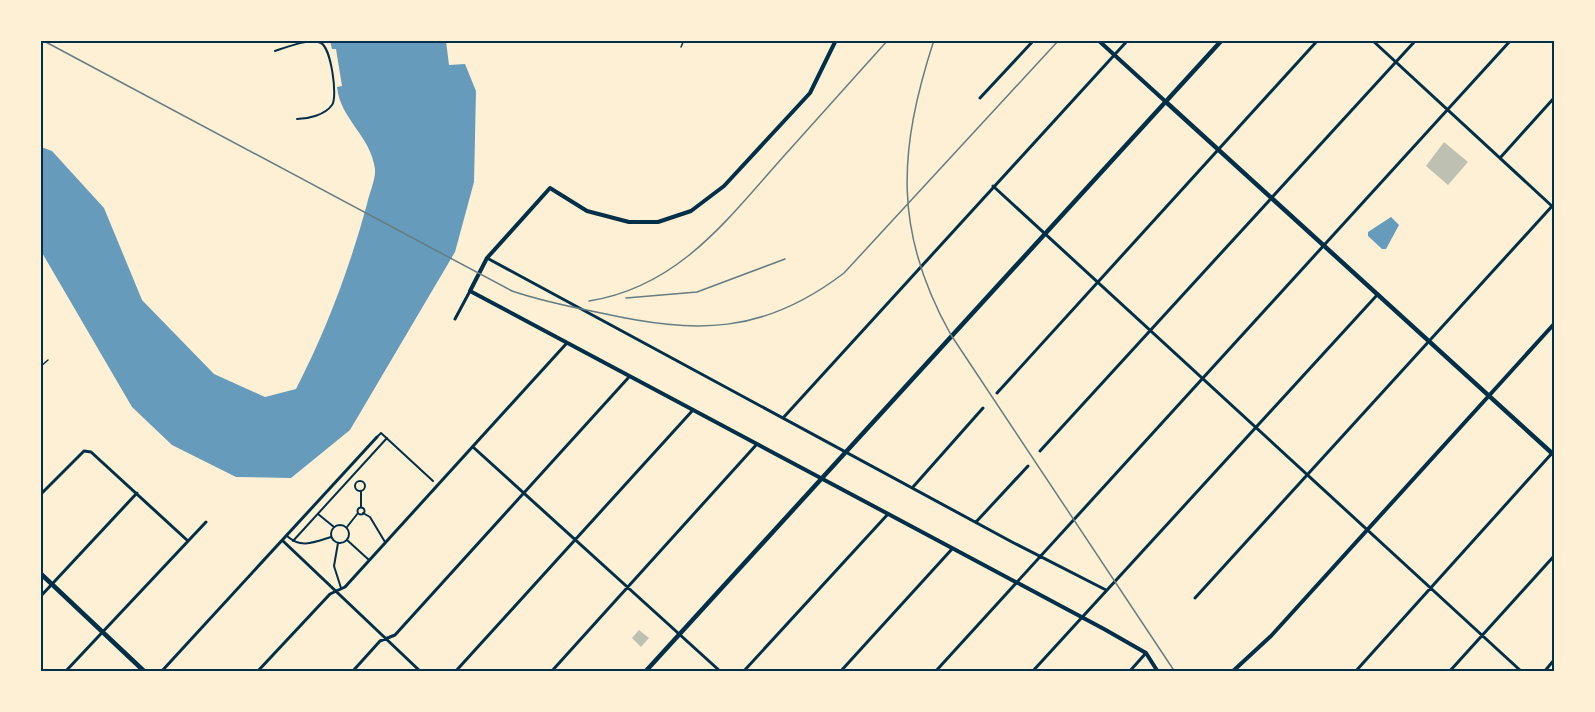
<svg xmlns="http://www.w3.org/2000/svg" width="1595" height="712" font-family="'Varela Round',sans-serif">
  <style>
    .water { fill: #669bbc }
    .building { fill: #bec0b2 }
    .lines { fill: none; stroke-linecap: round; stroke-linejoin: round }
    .service { stroke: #003049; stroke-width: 1.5 }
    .pedestrian { stroke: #003049; stroke-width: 2 }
    .minor { stroke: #003049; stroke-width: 3 }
    .tertiary { stroke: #003049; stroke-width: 4 }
    .secondary { stroke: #003049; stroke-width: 4.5 }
    .primary { stroke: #003049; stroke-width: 4.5 }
    .rail { stroke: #657d81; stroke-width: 1.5 }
    .neatline { fill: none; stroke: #003049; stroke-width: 2 }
  </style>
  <rect width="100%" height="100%" fill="#fdf0d5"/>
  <!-- water -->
  <path class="water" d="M330,41h116l3,24 16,-1 11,27 -2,91 -19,70 -105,178 -59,48 -55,-1 -64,-32 -40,-38 -91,-156v-104l11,4 52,57 38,92 72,74 51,23 31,-8c30,-58 54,-122 71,-185 2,-10 9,-25 8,-35 -4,-33 -35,-50 -38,-82l5,-1 -6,-37h-4z
    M1391,217l8,8 -13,24h-4l-14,-13v-4z"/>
  <!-- building -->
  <path class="building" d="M1444,142l24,20 -20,23 -22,-19z
    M639,630l10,8 -8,9 -9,-9z"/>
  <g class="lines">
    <!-- service -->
    <path class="service" d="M681,47l3,-7
      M40,367l8,-7"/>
    <!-- pedestrian -->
    <path class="pedestrian" d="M275,51c12,-4 34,-13 46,-8 10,5 17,54 11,62 -7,10 -24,14 -35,14
      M377,437l4,-4 52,48
      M355 486a5 5 0 1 1 10 0a5 5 0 1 1-10 0Z
      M361,491v16
      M357.5 511a3.5 3.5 0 1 1 7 0a3.5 3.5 0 1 1-7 0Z
      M363,513l7,4 15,25
      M318,514l16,13
      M331 534a9 9 0 1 1 18 0a9 9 0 1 1-18 0Z
      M347,527l11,-14
      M287,536c14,13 28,6 44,1
      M347,540l22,20
      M293,541l94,-103
      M338,543l-4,23 7,22"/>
    <!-- minor -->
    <path class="minor" d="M1372,40l182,168
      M980,98l54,-58
      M1500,158l54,-60
      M993,186l529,486
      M487,258l525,284 94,48
      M455,319l15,-28
      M997,393l321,-353
      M783,418l345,-378
      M473,447l248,225
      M1040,451l376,-411
      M913,487l70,-79
      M40,495l44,-44 7,1 97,89
      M976,522l52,-56
      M283,541l138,131
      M40,597l97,-104
      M1195,598l359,-394
      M65,672l141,-150
      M161,672l216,-235
      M257,672l73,-78 15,-7 221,-243
      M352,672l28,-31 15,-6 234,-258
      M455,672l238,-262
      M551,672l206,-228
      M743,672l145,-158
      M840,672l112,-123
      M935,672l576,-632
      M1032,672l346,-378
      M1129,672l17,-19
      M1355,672l199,-221
      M1449,672l105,-116
      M1544,672l10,-12"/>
    <!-- tertiary -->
    <path class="tertiary" d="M836,40l-26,53 -86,93 -33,25 -33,11h-29l-42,-11 -37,-23 -63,70 -17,33 634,338 42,24 12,19
      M1098,40l68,62
      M1232,672l39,-36 283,-312"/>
    <!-- secondary -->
    <path class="secondary" d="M1166,102l388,353"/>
    <!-- primary -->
    <path class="primary" d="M40,573l105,99
      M645,672l577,-632"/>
    <!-- rail -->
    <path class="rail" d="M42,40l470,251c29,10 59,16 89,22 95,21 162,22 243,-40l215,-233
      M810,40h39
      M934,40c-36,111 -41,192 17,295l224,337
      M626,298l71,-6 88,-33
      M589,301c89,-14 138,-81 194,-144 35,-39 70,-78 105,-117"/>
  </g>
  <!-- border -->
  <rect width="1595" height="712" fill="none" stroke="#fdf0d5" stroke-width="84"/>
  <rect x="42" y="42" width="1511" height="628" class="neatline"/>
</svg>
